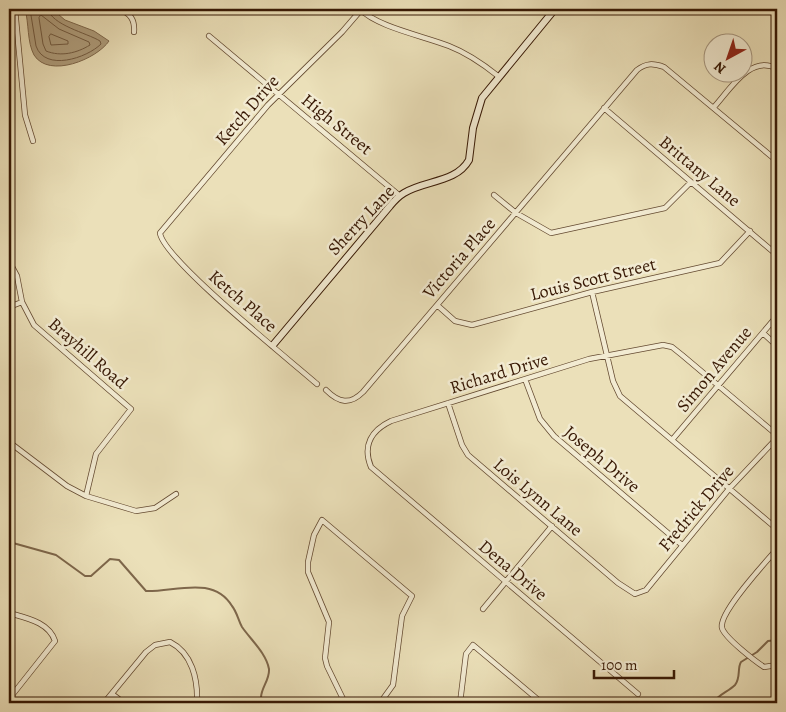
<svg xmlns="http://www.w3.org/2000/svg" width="786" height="712" font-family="Alegreya,serif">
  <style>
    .water { fill: #ae9c7b; stroke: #7e674b }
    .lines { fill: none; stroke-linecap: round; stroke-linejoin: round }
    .shore { stroke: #725a40; stroke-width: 1 }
    .stream { stroke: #7e674b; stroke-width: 2 }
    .street-casing { stroke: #644a31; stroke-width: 6 }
    .secondary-casing { stroke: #371804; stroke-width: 8 }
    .street { stroke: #f2ebd2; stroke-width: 4.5 }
    .secondary { stroke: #f2ebd2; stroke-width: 6 }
    .labels { text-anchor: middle; stroke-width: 5; stroke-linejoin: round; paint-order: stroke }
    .street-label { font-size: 18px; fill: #371804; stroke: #f2ebd2 }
  </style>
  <rect width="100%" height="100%" fill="#ebe0b9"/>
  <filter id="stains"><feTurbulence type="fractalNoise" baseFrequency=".004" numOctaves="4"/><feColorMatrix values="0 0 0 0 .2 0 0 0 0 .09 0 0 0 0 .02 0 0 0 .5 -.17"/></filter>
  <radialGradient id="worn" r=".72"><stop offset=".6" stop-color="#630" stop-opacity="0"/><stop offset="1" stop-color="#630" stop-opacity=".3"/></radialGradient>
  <!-- water -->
  <path class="water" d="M25,9h27l13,11 29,11 15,10c-12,18 -60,38 -75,14 -7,-13 -5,-32 -9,-46z"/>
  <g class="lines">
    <!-- shore -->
    <path class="shore" d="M30,9l6,37c9,26 51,12 65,-2l-1,-3c-13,-8 -49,-16 -52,-32
      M41,15l18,14 30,13 1,3c-13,8 -29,12 -44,6l-3,-7 -4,-26z
      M51,34l17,7v3l-17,1 -2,-8z"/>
    <!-- stream -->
    <path class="stream" d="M9,539l4,4 43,12 29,21h6l19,-17 9,1 27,31c29,1 67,-16 86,15 5,6 6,14 10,21 9,13 24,26 27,42 1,11 -9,20 -8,30l5,4 8,-3 11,3
      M713,703c6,-9 15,-11 22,-18 6,-7 2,-17 6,-23l16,-10 11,-11 9,-1"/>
    <defs>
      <path id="street" d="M15,9l10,106 8,26
        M120,9c10,5 15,10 14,23
        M360,9c17,18 64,27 89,37 18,7 34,18 49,30
        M209,36l191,160
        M714,107c15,-16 37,-54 63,-38
        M604,108l173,147
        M494,195l22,18 35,20 114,-25 26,-26
        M9,261l8,15 5,26 12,23 97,84 -35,45 -10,42
        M592,292l21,89 7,15 157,133
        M437,305l18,16 17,4 120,-33 128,-29 30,-32
        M9,307l13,-5
        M763,333l14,13
        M525,379l15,40 14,17 128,109
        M317,384c-26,-23 -154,-125 -157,-151l108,-128 74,-73 19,-22
        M326,390c13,13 24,15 37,2l274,-322c9,-7 16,-7 27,-3l113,94
        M448,403l14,42 6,10 150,128 17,11 11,-4 83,-101 48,-51
        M672,440l105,-124
        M9,442l58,44 19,10 50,15 19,-3 21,-14
        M777,549c-11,13 -59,64 -55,79 3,10 33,33 42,39l13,-2
        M483,609l69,-83
        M9,613c17,5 40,9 46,28l-46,58
        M112,694l12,9
        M638,694l-267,-227c-9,-22 1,-37 20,-46l198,-62 74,-14 9,2 10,8 95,80
        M104,703l42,-51 9,-7 15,-3c22,11 28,37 27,61
        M345,703l-18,-37 -2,-8 4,-36 -21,-50v-10l6,-27 8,-15 90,76 -10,20 -9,69 -13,18
        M460,703l6,-49 7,-9 69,58"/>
      <path id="secondary" d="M273,345l117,-139c4,-5 9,-10 14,-13 21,-13 52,-10 65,-33l4,-32 9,-30 73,-89"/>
    </defs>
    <!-- street casing -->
    <use href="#street" class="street-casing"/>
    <!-- secondary casing -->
    <use href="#secondary" class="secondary-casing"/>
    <!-- street -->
    <use href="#street" class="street"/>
    <!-- secondary -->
    <use href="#secondary" class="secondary"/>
  </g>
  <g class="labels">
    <!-- street labels -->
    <g class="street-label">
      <text transform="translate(247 110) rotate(-49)" y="6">Ketch Drive</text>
      <text transform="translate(337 124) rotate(39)" y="6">High Street</text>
      <text transform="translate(700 171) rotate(40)" y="6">Brittany Lane</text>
      <text transform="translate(361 220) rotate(-47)" y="6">Sherry Lane</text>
      <text transform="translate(459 258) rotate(-49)" y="6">Victoria Place</text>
      <text transform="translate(593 279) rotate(-14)" y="6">Louis Scott Street</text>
      <text transform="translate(243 301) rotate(41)" y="6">Ketch Place</text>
      <text transform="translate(88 353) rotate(41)" y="6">Brayhill Road</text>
      <text transform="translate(714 369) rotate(-50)" y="6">Simon Avenue</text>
      <text transform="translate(499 373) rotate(-17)" y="6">Richard Drive</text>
      <text transform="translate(602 459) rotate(40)" y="6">Joseph Drive</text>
      <text transform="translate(538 497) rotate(40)" y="6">Lois Lynn Lane</text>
      <text transform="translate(696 508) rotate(-50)" y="6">Fredrick Drive</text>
      <text transform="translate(513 570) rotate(40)" y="6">Dena Drive</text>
    </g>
  </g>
  <!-- margin -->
  <rect width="786" height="712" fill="none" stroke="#ebe0b9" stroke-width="30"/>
  <rect x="10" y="10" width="766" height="692" fill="none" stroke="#371804" stroke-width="2.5"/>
  <rect x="15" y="15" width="756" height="682" fill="none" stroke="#371804"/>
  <!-- north arrow -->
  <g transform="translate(728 58) rotate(220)"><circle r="24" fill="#f2ebd2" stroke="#a79780"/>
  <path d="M0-4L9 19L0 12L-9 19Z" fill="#8f2418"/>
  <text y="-8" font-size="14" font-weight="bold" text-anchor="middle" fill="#371804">N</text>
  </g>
  <!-- scale -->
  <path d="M594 670v8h80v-8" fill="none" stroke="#371804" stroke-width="2.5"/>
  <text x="601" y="670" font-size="15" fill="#371804" stroke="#f2ebd2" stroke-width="4" paint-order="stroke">100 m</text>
  <rect width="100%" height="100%" filter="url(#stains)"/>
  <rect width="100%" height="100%" fill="url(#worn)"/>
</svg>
